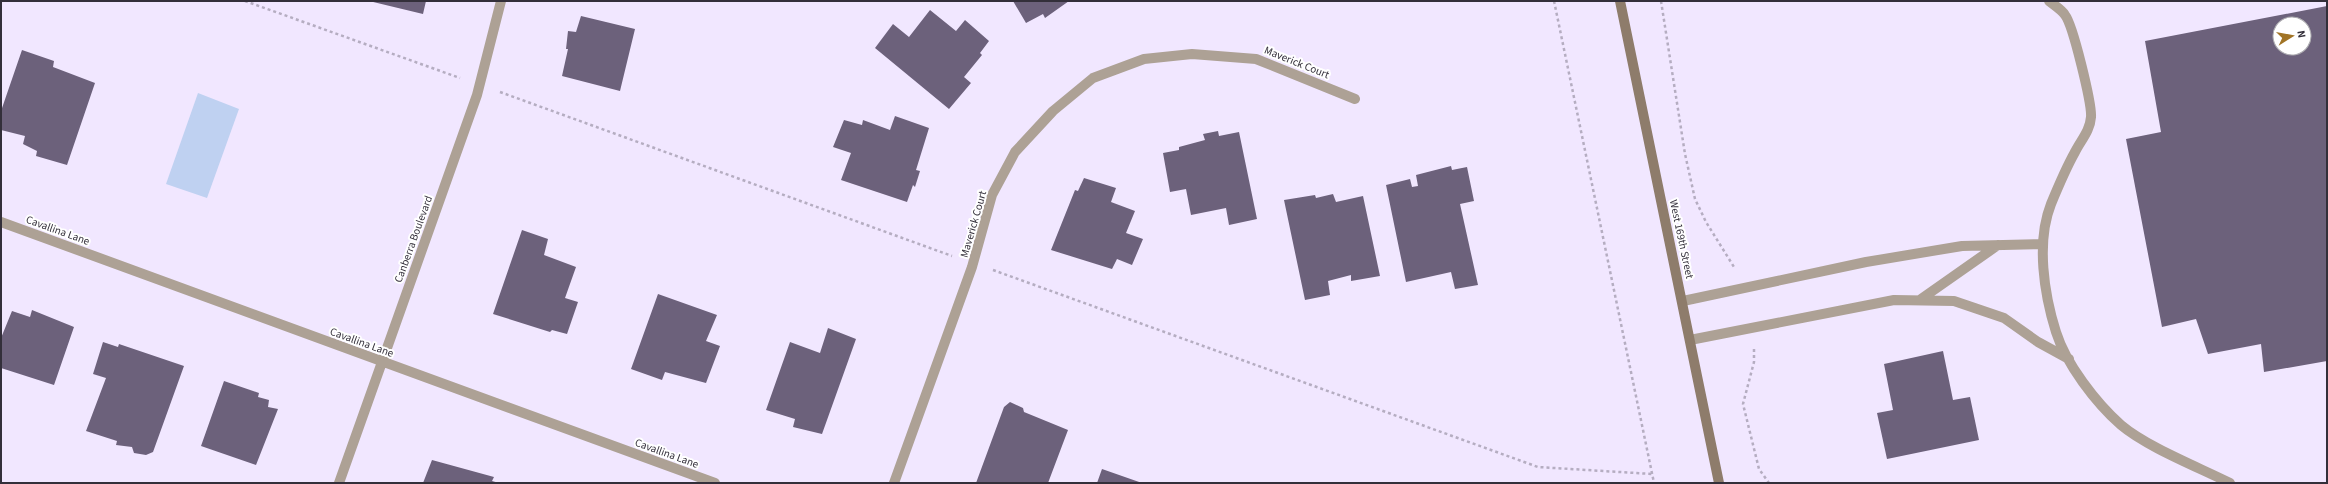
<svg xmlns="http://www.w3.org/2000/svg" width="2328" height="484" font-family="'Source Sans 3',sans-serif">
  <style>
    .water { fill: #bfd1f1 }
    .building { fill: #6c617b; fill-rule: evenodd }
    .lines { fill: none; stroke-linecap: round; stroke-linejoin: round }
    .path { stroke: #b5adc1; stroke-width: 2.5; stroke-dasharray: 3 3; stroke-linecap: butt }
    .lane { stroke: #ada195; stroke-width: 10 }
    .street { stroke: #ada195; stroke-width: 10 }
    .secondary { stroke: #8e7c6b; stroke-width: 10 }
    .labels { text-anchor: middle; stroke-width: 4; stroke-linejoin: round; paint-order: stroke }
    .street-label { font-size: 11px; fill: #332f3a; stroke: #fff }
  </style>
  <rect width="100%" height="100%" fill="#f1e7ff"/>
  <!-- water -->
  <path class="water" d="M198,93l41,16 -32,89 -41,-14z"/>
  <!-- building -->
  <path class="building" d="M369,1h57l-3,13z
    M1013,1h56l-24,17 -2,-4 -17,9z
    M2327,6v355l-63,11 -3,-28 -53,10 -12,-35 -34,8 -36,-188 35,-7 -16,-91zM2280,24h24v24h-24z
    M930,10l26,21 9,-11 24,21 -9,12 2,2 -18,22 7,6 -22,26 -74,-61 18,-24 16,13z
    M581,16l54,13 -15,62 -58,-15 6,-27h-2l2,-18 8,1z
    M22,50l32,11 -1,6 42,16 -28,82 -31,-9 1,-5 -14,-7 2,-8 -24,-6v-19z
    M895,116l34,12 -13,42 4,1 -5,16 -2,-2 -6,17 -66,-22 10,-27 -18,-6 11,-27 18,5 1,-5 27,10z
    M1218,131l1,5 20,-4 18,87 -28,6 -3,-17 -35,7 -5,-26 -16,3 -7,-39 16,-3v-3l26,-7 -2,-6z
    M1451,166l1,4 15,-3 7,34 -14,3 18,81 -23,4 -4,-17 -45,10 -20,-97 24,-6 2,8 6,-1 -2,-11z
    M1084,178l32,10 -5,14 24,9 -9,22 17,6 -11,26 -15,-6 -5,10 -61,-19 24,-60 3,1z
    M1333,194l3,8 27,-6 17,80 -29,5v-6l-23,6 2,14 -25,5 -21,-100 31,-5 1,3z
    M522,230l26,9 -4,16 32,12 -11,31 13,4 -11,32 -15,-4 -2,2 -57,-18z
    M658,294l59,21 -11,26 14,5 -14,37 -41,-11 -3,8 -31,-11z
    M32,310l42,17 -20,58 -53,-17v-30l11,-27 18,6z
    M828,328l28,11 -34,95 -29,-7 2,-8 -29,-9 24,-68 30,11z
    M103,342l15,5 1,-3 65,22 -31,86 -7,3 -12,-2 -2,-6 -16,-2 1,-4 -31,-10 20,-53 -13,-4z
    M1943,351l10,49 17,-3 9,43 -92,19 -10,-46 16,-3 -9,-46z
    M224,381l35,12 -1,4 11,3 -1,7 10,2 -22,56 -55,-19z
    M1010,402l13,6 1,4 44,18 -20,53h-72l28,-76z
    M432,460l62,17 -2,4 7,2h-76z
    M1102,469l40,14h-45z"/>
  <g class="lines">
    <!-- path -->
    <path class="path" d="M245,1l215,77
      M1554,1l100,482
      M1661,1l24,153 10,45 11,23 28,45
      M500,92l452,164
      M993,270l545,197 114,7
      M1754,349v13l-11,42 16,65 10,14"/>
    <!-- lane -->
    <path class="lane" d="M2049,1c5,4 13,9 16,14 8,10 27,89 26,102 -1,14 -10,23 -16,35 -9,16 -17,35 -24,52 -15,38 -7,90 5,128 10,32 40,71 65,93 26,22 77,42 109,58
      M1921,299l77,-54
      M1683,301l183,-39 96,-16 81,-2
      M1690,340l204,-40 60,1 50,17 34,24 31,17"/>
    <!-- street -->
    <path class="street" d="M1,222l714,261
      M339,483l138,-388 24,-94
      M894,483l78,-216 20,-72 23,-43 38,-41 40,-33 51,-19 48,-5 64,5 99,40"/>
    <!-- secondary -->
    <path class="secondary" d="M1620,1l99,482"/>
  </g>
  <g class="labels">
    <!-- street labels -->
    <g class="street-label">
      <text transform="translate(1297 62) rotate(22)" y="4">Maverick Court</text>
      <text transform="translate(973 224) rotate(-74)" y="4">Maverick Court</text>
      <text transform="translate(58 230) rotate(20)" y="4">Cavallina Lane</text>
      <text transform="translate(413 239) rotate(-70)" y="4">Canberra Boulevard</text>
      <text transform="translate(1682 239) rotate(78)" y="4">West 169th Street</text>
      <text transform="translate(362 342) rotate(20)" y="4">Cavallina Lane</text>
      <text transform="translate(667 453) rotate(20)" y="4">Cavallina Lane</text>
    </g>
  </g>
  <!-- border -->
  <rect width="2328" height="484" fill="none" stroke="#332f3a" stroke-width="4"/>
  <!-- north arrow -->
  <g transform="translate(2292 36) rotate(79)"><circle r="19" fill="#ffffff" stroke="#adacb0"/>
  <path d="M0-3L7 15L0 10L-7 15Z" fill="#a17426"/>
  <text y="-6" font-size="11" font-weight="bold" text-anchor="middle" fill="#332f3a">N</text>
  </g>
</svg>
